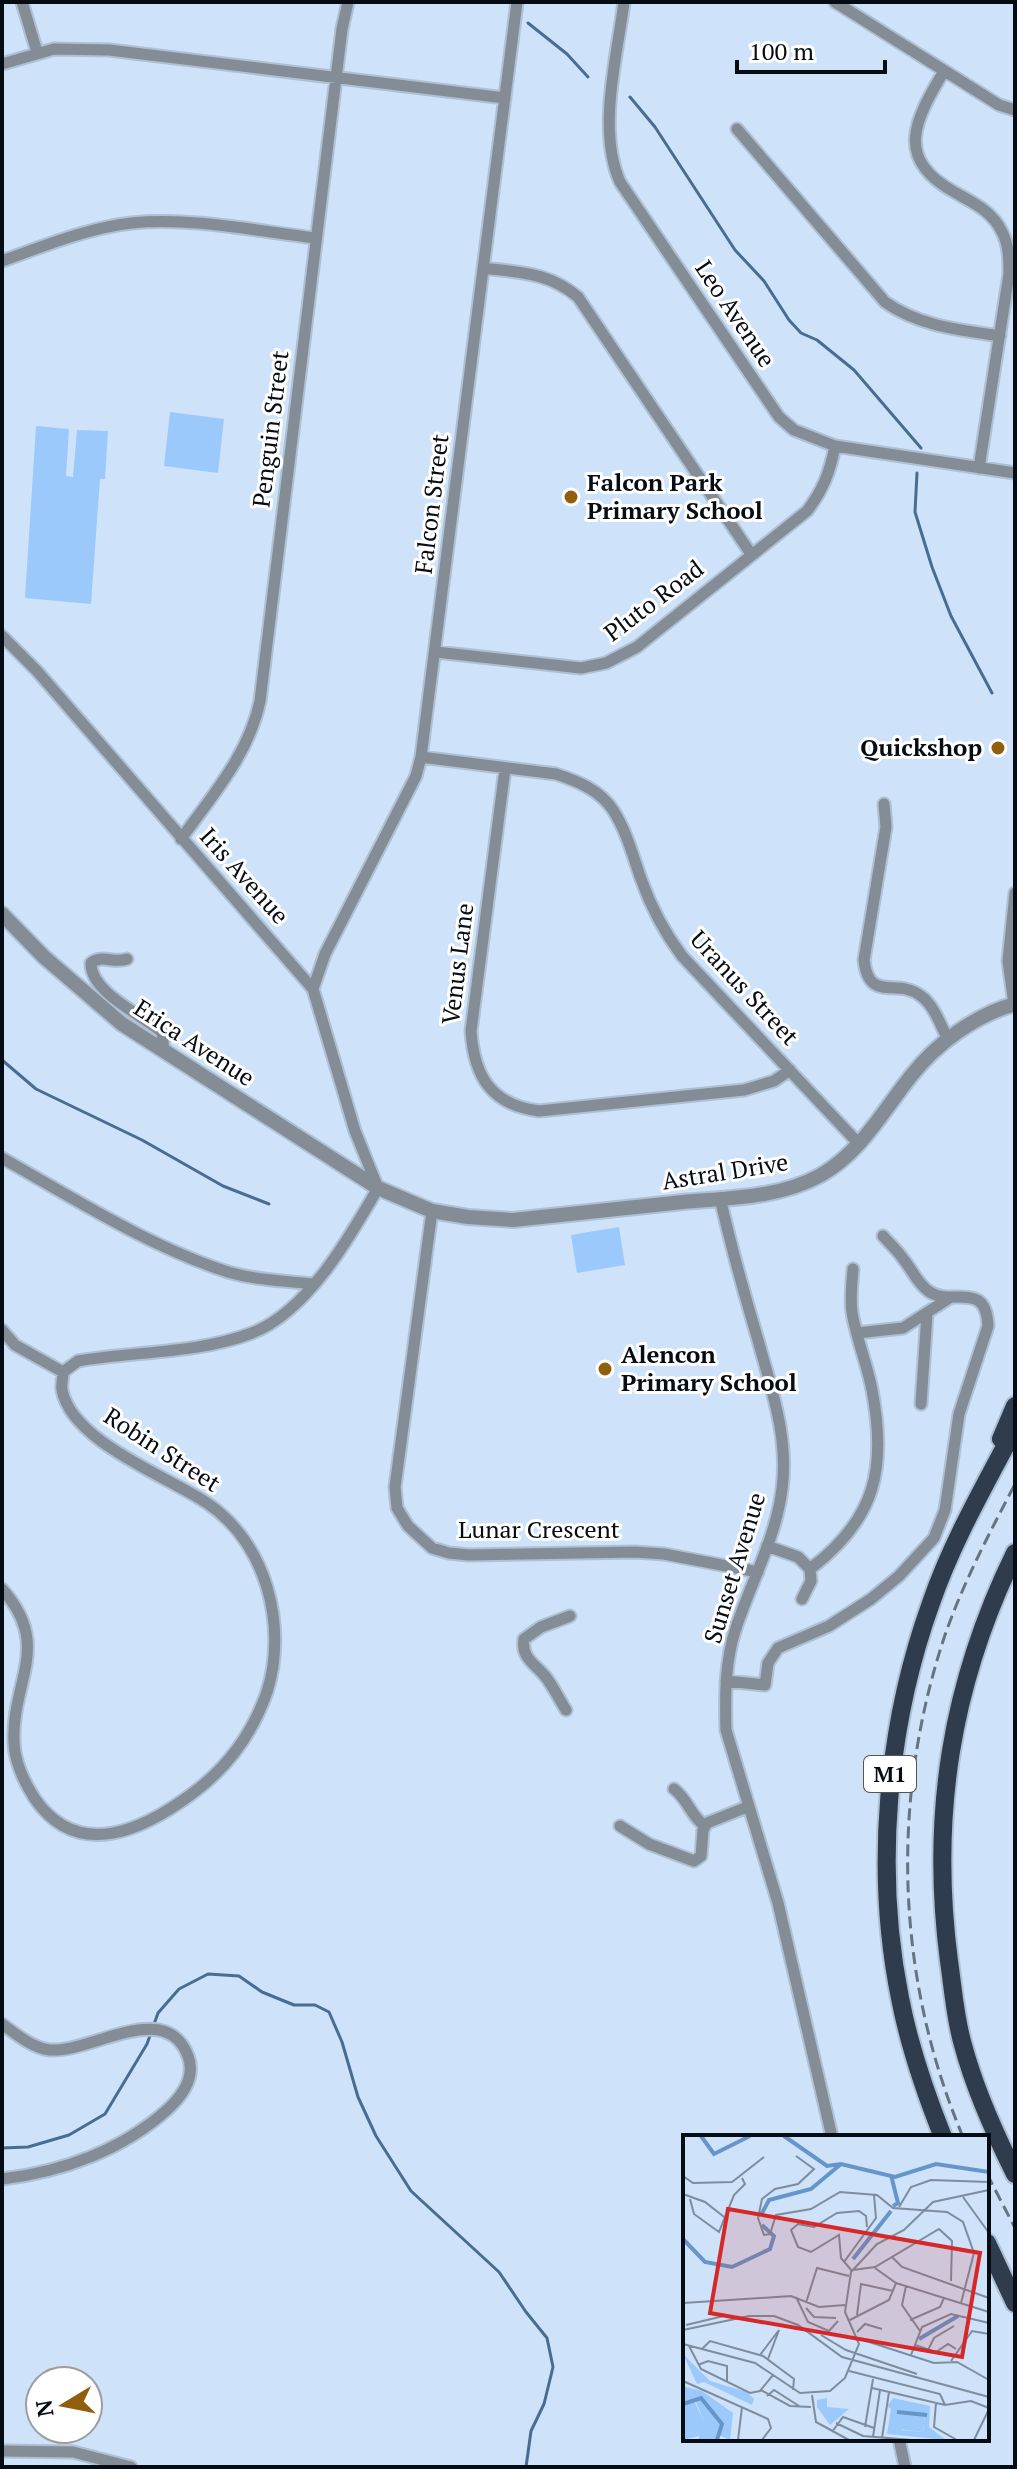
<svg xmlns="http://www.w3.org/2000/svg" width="1017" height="2469" font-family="'PT Serif',serif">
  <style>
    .green { fill: #9cc9fc }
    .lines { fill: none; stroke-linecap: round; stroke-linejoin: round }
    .stream { stroke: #496c92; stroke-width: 3 }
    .minor-casing { stroke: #aec0d4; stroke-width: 15 }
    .tertiary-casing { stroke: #aec0d4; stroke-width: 18 }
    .trunk-casing { stroke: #aec0d4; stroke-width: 22 }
    .minor { stroke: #848c95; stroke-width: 11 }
    .tertiary { stroke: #848c95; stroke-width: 14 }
    .trunk { stroke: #2e3c4d; stroke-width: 18 }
    .rail { stroke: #667381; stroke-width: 3; stroke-dasharray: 12 6; stroke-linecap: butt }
    .poi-dot { fill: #915e0e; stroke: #fff; stroke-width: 3 }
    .labels { text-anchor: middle; stroke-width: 6; stroke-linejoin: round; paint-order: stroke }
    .shield { fill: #fff; stroke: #51555a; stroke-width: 2 }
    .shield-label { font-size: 22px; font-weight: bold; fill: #060c13 }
    .street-label { font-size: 24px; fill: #060c13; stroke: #fff }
    .poi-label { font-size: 24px; font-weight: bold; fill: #060c13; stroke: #fff; text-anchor: start }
    .inset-river { fill: none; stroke: #6695c9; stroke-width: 4 }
    .inset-road { fill: none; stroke: #7e8c9d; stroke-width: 2 }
    .view { fill: #d62828; fill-opacity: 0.15; stroke: #d62828; stroke-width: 4 }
    .inset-edge { fill: none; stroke: #060c13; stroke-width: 4 }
  </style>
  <rect width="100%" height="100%" fill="#cee2f9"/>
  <!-- green -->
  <path class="green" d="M170,412l54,7 -6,54 -54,-7z
    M36,426l33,3 -3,47 7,1 4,-47 31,1 -3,48h-5l-9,125 -66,-6z
    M619,1227l6,38 -48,8 -6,-38z"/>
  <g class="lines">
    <!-- stream -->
    <path class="stream" d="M528,23l39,31 21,23
      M630,97l25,30 80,123 29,31 25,39 12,13 16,7 37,30 67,78
      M917,473l-2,39 17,55 19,49 41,77
      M2,1060l34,29 106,51 81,46 46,18
      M2,2148l26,-1 41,-12 36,-21 42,-70 11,-31 21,-24 29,-15 31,2 23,16 32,13h21l14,7 13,30 16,55 18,39 35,55 88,81 27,40 21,26 6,29 -9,37 -13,27 -5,36"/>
    <defs>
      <path id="minor" d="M22,2l15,50
        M624,2c-7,55 -27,128 -4,180l159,235 15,13 41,16 180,27
        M835,2l164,103 16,5
        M2,64l52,-15 55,1 396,48
        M944,71c-29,49 -51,88 12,122 18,10 37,19 46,39 7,13 7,28 7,42l-30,194
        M737,129l148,173c34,24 74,28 115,34
        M2,261c42,-15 85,-33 130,-38 59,-6 124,8 183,15
        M484,268c37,5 64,4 94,29l173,257
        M2,636l35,35 276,318 42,142 23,57c-28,49 -71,124 -126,145 -55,21 -117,18 -174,28l-15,11c0,6 -2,13 -1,18 10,52 105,86 145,113 59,40 81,122 60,189 -14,40 -39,75 -74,101 -48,36 -114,69 -158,6 -11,-17 -20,-35 -21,-56 -3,-62 39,-97 -12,-154
        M436,652l145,16 25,-5 31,-16 170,-136c16,-21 23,-39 28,-65
        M421,757l135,17c21,7 44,16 57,36 13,20 20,46 28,69 10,28 23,53 41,77l177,188
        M505,769l-34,262c3,45 20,74 68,80l205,-21 30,-9 16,-11
        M884,804l2,23 -22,133c5,44 33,17 57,36 13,9 20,30 27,44
        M181,839c31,-43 68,-85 79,-138l82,-672 6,-27
        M127,959c-13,5 -25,-5 -36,4 -1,29 51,52 71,69l2,20
        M313,989l12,-35 91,-178 5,-19 96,-755
        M1014,1004l-6,-43 7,-68
        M2,1158c73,41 146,88 226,114 27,8 57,9 85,12
        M720,1198c11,48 24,95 38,142 13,48 31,98 24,149 -6,49 -31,93 -46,139 -11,32 -11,68 -10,102l52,173 54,234
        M432,1211l-37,276 2,21 11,18 24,22 17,5 20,2 166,-3 29,2 94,18
        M2,1330l13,15 48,27
        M857,1333l46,-5 48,-31
        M921,1404l6,-90
        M767,1546l31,11 12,12 1,12 -9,18
        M810,1569c66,-50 77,-101 62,-179 -5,-27 -16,-52 -20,-78 -2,-14 0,-29 1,-43
        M726,1681l39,4 3,-22 10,-15 51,-22 42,-27 28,-23 35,-38 11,-28 14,-96 29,-88c-2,-48 -38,-17 -61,-36 -10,-8 -15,-20 -23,-30 -6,-9 -14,-16 -21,-24
        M566,1710c-7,-11 -13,-24 -21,-34 -10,-12 -24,-18 -21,-37l17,-12 29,-11
        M674,1789c14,10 17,28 31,37
        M620,1826l29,18 45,17 7,-5 2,-26 4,-7 40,-16
        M2,2024c14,10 30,24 48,26 41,3 116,-52 138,6 8,21 -5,39 -20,53 -45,41 -106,63 -166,70
        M899,2439l6,28
        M2,2451l71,1 58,15"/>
      <path id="tertiary" d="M2,914l42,43 78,67 256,164 54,23 36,6 45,3c57,-6 114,-12 170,-18 46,-4 97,-4 138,-27 40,-23 62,-64 90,-99 25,-32 64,-61 104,-72"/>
      <path id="trunk" d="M1001,1439l14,-33
        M1015,1553c-64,131 -85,263 -66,408 4,27 6,57 14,84 12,45 31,87 52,129
        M943,2137c-18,-45 -34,-92 -43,-139 -26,-128 -13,-273 31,-395 21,-61 54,-118 84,-175
        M987,2243l28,60"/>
    </defs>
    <!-- minor casing -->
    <use href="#minor" class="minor-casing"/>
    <!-- tertiary casing -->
    <use href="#tertiary" class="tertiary-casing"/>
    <!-- trunk casing -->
    <use href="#trunk" class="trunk-casing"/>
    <!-- minor -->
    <use href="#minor" class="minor"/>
    <!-- tertiary -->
    <use href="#tertiary" class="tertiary"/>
    <!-- trunk -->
    <use href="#trunk" class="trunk"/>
    <!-- rail -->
    <path class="rail" d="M963,2137c-67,-159 -73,-335 -19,-499 18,-53 45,-104 71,-154
      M987,2174l28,54"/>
  </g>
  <!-- markers -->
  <g class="poi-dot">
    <circle cx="571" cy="497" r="8"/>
    <circle cx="998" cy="748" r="8"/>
    <circle cx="605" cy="1369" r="8"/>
  </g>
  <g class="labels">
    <!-- shield labels -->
    <rect class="shield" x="864" y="1756" width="52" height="36" rx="6"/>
    <g class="shield-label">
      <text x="890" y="1782">M1</text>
    </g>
    <!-- street labels -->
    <g class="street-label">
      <text transform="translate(735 314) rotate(56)" y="8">Leo Avenue</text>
      <text transform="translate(271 429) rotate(-83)" y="8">Penguin Street</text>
      <text transform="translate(432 504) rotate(-83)" y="8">Falcon Street</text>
      <text transform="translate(654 601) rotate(-37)" y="8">Pluto Road</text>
      <text transform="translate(244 876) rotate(48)" y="8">Iris Avenue</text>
      <text transform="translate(458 964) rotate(-83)" y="8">Venus Lane</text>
      <text transform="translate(744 988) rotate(47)" y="8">Uranus Street</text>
      <text transform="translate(194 1043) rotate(33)" y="8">Erica Avenue</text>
      <text transform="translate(725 1172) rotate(-9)" y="8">Astral Drive</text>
      <text transform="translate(162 1450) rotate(33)" y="8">Robin Street</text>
      <text x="539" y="1538">Lunar Crescent</text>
      <text transform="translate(735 1568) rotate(-73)" y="8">Sunset Avenue</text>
    </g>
    <!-- poi labels -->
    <g class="poi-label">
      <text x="587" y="491">Falcon Park<tspan x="587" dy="28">Primary School</tspan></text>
      <text x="982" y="756" text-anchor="end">Quickshop</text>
      <text x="621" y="1363">Alencon<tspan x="621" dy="28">Primary School</tspan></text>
    </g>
  </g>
  <!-- overview -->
  <g transform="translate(683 2135)">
    <rect width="306" height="306" fill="#cee2f9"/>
    <path d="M0,219l27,27 37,11 7,7 -2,6 -48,-23 -7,2zM144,263v9l22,2 -19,16 -13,-18v-7zM210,263l37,8 -1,21 17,13 -59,-6 4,-25 -4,-3zM215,279l27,1 -2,17 -21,-2zM11,266l10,20 -1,14 -20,5v-36z" fill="#9cc9fc" fill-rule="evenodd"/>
    <path d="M0,251l19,5 31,22 -3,27 -11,-5 -2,5h-19l6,-19 -8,-19 -13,2z" fill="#9cc9fc"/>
    <path d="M215,279l27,1 -2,17 -24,-3z" fill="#9cc9fc"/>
    <path class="inset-river" d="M18,1l13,18 36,-18M101,1l43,30 14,-2 54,13 41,-13 53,8M208,40l7,28 -5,3M78,80l8,-15 42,-11 30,-25M0,104l22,23 27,5 38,-18 4,-13 -12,-11M170,124l38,-48M236,204l39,-23M0,269l18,-6 21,26 -5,16M214,277l30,3"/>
    <path class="inset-road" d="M113,21l18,13 -16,15 -23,5 -13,10 -4,19 6,17 6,-1 6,-19 35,-6 29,-17 37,3 16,13 54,4 16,10 11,31 -13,50M0,41l10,7 39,-1 32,-25M0,59l22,8 23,18M280,62l26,36M7,64l4,15 25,18 15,-37 11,-11 -3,-6M216,72l12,-20 20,-7 58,2M209,122l10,10 87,31M161,127l32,-44 -2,-23M192,133l21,15 93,29M170,135l22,-3 64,-38 13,12 -1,40M169,136l-11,-13 -2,-23 -28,17 -13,-5 -7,-17 7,-6 16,3 23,-14 22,-2 7,5 1,11M223,151l-4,19 18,26M113,162l12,25 21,9 9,-10M0,168l108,-7 28,11 26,-2M123,168l11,-35 32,8M123,173l8,9 22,1M174,180l4,-31 32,7M227,185l30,-13 4,-9M165,186l41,-21 7,-17M3,190l42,-10M0,195l66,-14h25l24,9 44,32 147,40M174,197l8,-8 17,5M138,200l25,15 71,24M177,204l74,24 23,-1 32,18M0,209l72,19 45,30 30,-2 15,-13 14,-34 -14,-32 6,-40 26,-28 27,-14 29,-28 56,-12M232,210l21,7 12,-8 8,5M6,211l12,23 49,24 10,-2 13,-16M19,214l8,-8 53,15 31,23 -1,11M245,215l6,-12 20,-12M77,220l19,-25 -11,29M228,220l11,-28 29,-13 38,9M268,226l21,-30 17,3M15,230l10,-4 19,5v15M166,236l91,23 5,11M0,246l85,38 3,9 -9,12M189,253l73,17 26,-4 18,7M78,255l29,16 21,1M129,260l4,27 33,18M84,261l7,-6 25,16M253,268l-2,24 23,13M153,288l27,13 49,4M182,292l8,-48M149,297l11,-15 31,11M190,302l7,-47M199,303l7,-46M55,305l4,-33M291,305l15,-31"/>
    <path class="view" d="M45,74l252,44 -18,104 -252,-44z"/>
    <rect width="306" height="306" class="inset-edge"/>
  </g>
  <!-- border -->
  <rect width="1017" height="2469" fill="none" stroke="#060c13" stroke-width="8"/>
  <!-- north arrow -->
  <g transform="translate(64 2405) rotate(260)"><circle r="38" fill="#ffffff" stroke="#9b9ea1" stroke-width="2"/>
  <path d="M0-6L14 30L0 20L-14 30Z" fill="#915e0e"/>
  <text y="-12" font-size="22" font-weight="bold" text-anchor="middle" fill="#060c13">N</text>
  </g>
  <!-- scale -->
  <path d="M737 60v12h148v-12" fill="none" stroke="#060c13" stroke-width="4"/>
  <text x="749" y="60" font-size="24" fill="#060c13" stroke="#ffffff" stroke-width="6" paint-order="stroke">100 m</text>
</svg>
